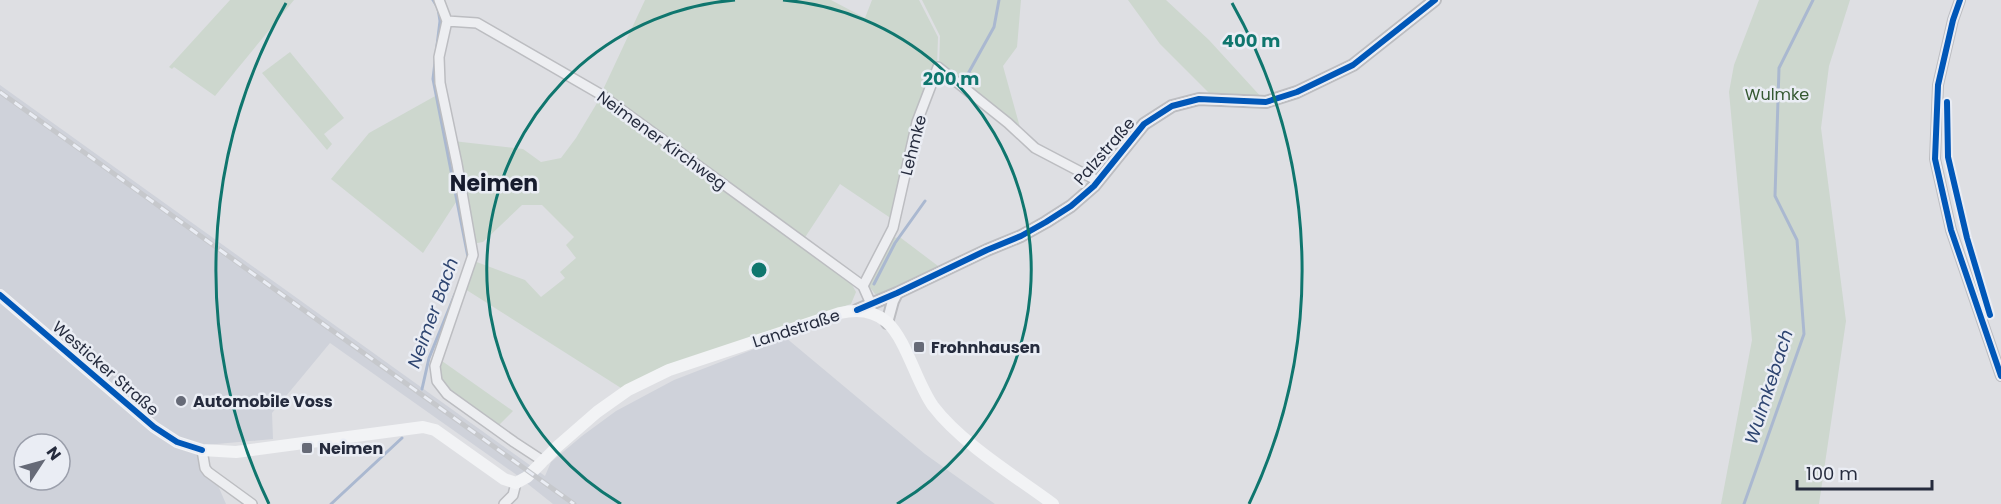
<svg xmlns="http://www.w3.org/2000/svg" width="2001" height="504" font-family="Poppins,sans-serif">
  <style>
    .built { fill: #cfd2da; fill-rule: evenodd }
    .green { fill: #cdd7ce }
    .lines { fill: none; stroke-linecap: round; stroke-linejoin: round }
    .stream { stroke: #aab8d0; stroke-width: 3 }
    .minor-casing { stroke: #bcbdc1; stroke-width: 12 }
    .tertiary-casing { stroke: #bcbdc1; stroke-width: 14 }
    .minor { stroke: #edeef1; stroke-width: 9 }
    .tertiary { stroke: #edeef1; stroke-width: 10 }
    .secondary { stroke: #f2f3f5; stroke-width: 12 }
    .rail-casing { stroke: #c6c8cc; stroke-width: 5 }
    .rail { stroke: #eaedf4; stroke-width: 3; stroke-dasharray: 9; stroke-linecap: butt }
    .cycleway-casing { stroke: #eaedf4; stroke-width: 10 }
    .cycleway { stroke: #0057b8; stroke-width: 6 }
    .ring { fill: none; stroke: #0f766e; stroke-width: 3 }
    .poi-dot { fill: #666a77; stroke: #eaedf4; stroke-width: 2 }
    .labels { text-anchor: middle; stroke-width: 5; stroke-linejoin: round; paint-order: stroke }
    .park-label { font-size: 16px; fill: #355932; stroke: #eaedf4 }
    .street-label { font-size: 16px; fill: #252b3d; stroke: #eaedf4 }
    .poi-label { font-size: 16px; font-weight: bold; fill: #252b3d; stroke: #eaedf4; text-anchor: start }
    .water-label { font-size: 18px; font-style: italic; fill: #2e4571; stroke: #eaedf4 }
    .district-label { font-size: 22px; font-weight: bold; fill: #171c2d; stroke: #eaedf4 }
    .centre { fill: #0f766e; stroke: #eaedf4; stroke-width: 3 }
    .ring-label { font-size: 18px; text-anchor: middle; font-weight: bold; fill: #0f766e; stroke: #eaedf4; stroke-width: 5; stroke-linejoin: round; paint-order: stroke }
  </style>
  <rect width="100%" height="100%" fill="#dedfe3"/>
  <!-- built -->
  <path class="built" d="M0,85l545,391 6,-14 31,-26 34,-25 58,-31 111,-43 140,117 70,50h-442l-39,-31 -184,-130 -58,70 1,26 -68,6 -1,8 22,51h-226zM24,444h36v36h-36z"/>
  <!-- green -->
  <path class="green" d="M230,0h64l-79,96 -41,-29 -2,2 -3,-2z
    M645,0h186l34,18 7,-18h47l19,37 -1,30 -45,152 -52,-35 -38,58 -201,-148z
    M922,0h99l-4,47 -14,19 18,65 -82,-64 1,-31z
    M1128,0h38l43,40 54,59 -51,-3 -52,-52z
    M1759,0h91l-21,66 -8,62 25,193 -27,183h-98l31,-164 -23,-248 5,-27z
    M290,52l54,66 -20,16 8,10 -5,6 -65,-77z
    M437,95l21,104 -35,54 -92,-74 38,-46z
    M600,98l251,185 5,9 -5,12 -187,62 -43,22 -156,-99 9,-28 51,19 16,17 24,-19 -5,-6 16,-14 -10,-13 8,-8 -32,-32h-20l-39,37 -11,2 -19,-103 70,8 18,13 20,-4 15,-20z
    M889,237l12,1 41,31 -59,25h-8l-6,-8 2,-8z
    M442,361l71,50 -16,16 -53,-40 -6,-15z"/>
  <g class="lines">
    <!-- stream -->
    <path class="stream" d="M433,0l5,8 2,13 -7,58 35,178
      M964,81l30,-54 5,-27
      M874,284l21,-41 30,-42
      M422,389l7,-31 26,-64
      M331,504l71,-66
      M1744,504l60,-170 -7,-94 -22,-44 4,-128 34,-68"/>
    <defs>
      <path id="minor" d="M439,0l8,21 -8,36 1,26 17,81 16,91 -38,111 2,15 10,13 67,48 29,19
        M1960,0l-7,20 -15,65 -3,74 16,71 50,146
        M447,21l30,2 123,71 263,192 8,18
        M863,286l30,-58 24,-106 21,-55 70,56 27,25 63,33
        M202,450l3,18 3,4 44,32
        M504,504l9,-9 3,-12"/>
      <path id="tertiary" d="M857,310l40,-17 90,-43 34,-14 25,-14 25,-16 23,-20 50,-62 28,-18 27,-7 67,3 31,-10 56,-27 82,-65
        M887,323l6,-22 4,-8"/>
    </defs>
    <!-- minor casing -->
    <use href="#minor" class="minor-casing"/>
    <!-- tertiary casing -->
    <use href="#tertiary" class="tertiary-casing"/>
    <!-- minor -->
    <use href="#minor" class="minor"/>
    <!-- tertiary -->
    <use href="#tertiary" class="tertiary"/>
    <!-- secondary -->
    <path class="secondary" d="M0,295l154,132 23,15 25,8 34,2 187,-25 12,3 69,49 12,4 11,-6 31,-31 39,-34 31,-22 41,-20 171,-57c17,-4 33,-3 47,9 20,19 29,60 46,84 28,37 82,70 120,98"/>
    <defs>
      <path id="rail" d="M0,92l574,412"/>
    </defs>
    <!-- rail casing -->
    <use href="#rail" class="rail-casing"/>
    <!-- rail -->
    <use href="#rail" class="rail"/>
    <defs>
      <path id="cycleway" d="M1960,0l-7,20 -15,65 -3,74 16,71 50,146
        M1947,102l1,55 19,81 23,77
        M0,295l154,132 23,15 25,8
        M857,310l40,-17 90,-43 34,-14 25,-14 25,-16 23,-20 50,-62 28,-18 27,-7 67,3 31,-10 56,-27 82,-65"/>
    </defs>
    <!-- cycleway casing -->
    <use href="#cycleway" class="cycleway-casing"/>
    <!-- cycleway -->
    <use href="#cycleway" class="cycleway"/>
  </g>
  <!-- distance rings -->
  <g class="ring">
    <path d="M621 504A271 271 0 0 1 735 0M783 0A271 271 0 0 1 897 504"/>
    <path d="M269 504A543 543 0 0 1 286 3M1232 3A543 543 0 0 1 1249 504"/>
  </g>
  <!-- markers -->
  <g class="poi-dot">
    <rect x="913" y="341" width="12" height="12" rx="3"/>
    <circle cx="181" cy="401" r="6"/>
    <rect x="301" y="442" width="12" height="12" rx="3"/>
  </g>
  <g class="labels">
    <!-- park labels -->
    <g class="park-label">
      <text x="1777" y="100">Wulmke</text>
    </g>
    <!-- street labels -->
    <g class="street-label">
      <text transform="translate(662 140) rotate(36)" y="6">Neimener Kirchweg</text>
      <text transform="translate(913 145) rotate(-76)" y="6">Lehmke</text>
      <text transform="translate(1104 151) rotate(-49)" y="6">Palzstraße</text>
      <text transform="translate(796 328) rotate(-18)" y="6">Landstraße</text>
      <text transform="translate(106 368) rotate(41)" y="6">Westicker Straße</text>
    </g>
    <!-- poi labels -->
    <g class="poi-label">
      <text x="931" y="353">Frohnhausen</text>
      <text x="193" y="407">Automobile Voss</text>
      <text x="319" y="454">Neimen</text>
    </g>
    <!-- water labels -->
    <g class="water-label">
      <text transform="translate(433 313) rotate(-70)" y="6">Neimer Bach</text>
      <text transform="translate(1769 387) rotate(-72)" y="6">Wulmkebach</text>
    </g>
    <!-- district labels -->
    <g class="district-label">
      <text x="494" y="191">Neimen</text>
    </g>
  </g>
  <circle cx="759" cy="270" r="9" class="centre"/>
  <g class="ring-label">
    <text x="1251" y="47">400 m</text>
    <text x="951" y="85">200 m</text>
  </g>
  <!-- north arrow -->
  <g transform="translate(42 462) rotate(54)"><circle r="28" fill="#eaedf4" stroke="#9b9fab" stroke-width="1.5"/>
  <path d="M0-4.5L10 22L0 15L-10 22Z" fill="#666a77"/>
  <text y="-9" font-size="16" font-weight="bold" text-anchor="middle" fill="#252b3d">N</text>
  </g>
  <!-- scale -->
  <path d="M1797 480v9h135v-9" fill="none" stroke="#252b3d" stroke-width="3"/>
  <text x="1806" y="480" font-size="18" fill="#252b3d" stroke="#eaedf4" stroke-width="4.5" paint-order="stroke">100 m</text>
</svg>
